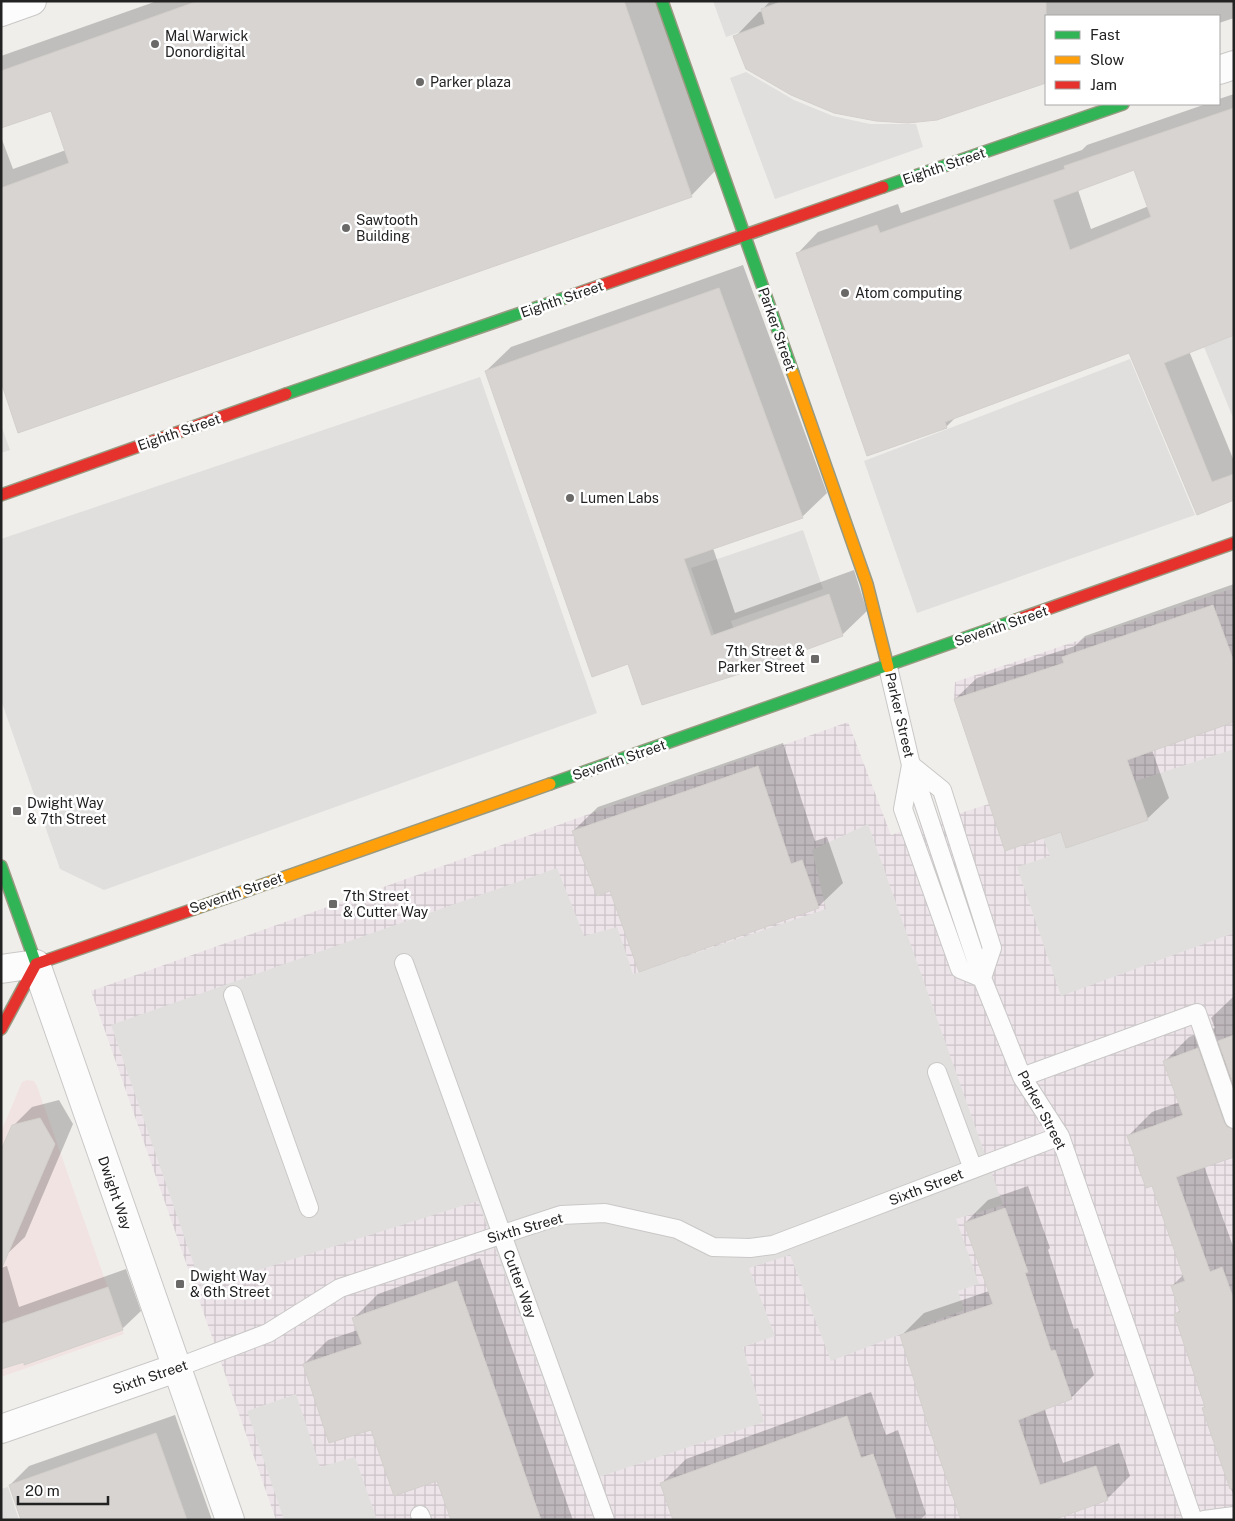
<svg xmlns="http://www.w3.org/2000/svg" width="1235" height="1521" font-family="'Public Sans',sans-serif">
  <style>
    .commercial { fill: #f1e3e1 }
    .industrial { fill: url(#industrial-grid) }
    .parking { fill: #e0dfde }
    .shadow { fill: #0003; fill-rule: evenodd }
    .building { fill: #d7d4d2; stroke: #d3d0cc; fill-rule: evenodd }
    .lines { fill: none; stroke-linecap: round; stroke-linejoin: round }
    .lane-casing { stroke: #c9c8c7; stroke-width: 20 }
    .street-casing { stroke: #c9c8c7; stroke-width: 30 }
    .fast-casing { stroke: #999a82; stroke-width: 14 }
    .slow-casing { stroke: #999a82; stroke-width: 14 }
    .jam-casing { stroke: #999a82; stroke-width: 14 }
    .lane { stroke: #fdfcfc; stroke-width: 18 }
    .street { stroke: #fdfcfc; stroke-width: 28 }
    .fast { stroke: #30b455; stroke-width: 11 }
    .slow { stroke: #ff9f0a; stroke-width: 11 }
    .jam { stroke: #e5322d; stroke-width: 11 }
    .poi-dot { fill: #6a6968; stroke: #fff; stroke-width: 2 }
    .labels { text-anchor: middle; stroke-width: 5; stroke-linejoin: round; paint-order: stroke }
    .poi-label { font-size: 14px; fill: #222; stroke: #fff; text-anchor: start }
    .street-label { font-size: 14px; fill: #222; stroke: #fff }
  </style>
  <defs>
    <pattern id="industrial-grid" width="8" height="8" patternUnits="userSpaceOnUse" patternTransform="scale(1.25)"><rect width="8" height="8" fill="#ede4e9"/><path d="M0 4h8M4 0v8" fill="none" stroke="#cbc3c8"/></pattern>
  </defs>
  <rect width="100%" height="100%" fill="#f0eeeb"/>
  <!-- commercial -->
  <path class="commercial" d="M27,1080l7,1 3,5 87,248 -123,43v-245l21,-50z"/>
  <!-- industrial -->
  <path class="industrial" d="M1234,588v932h-958l-185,-529 757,-269 43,113 98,-31 -35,-105 1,-17z"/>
  <!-- parking -->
  <path class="parking" d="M713,1h117l-104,36z
    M746,72l48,28 39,16 37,8h46l7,23 -148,52 -45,-121z
    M1234,335v85l-30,-73z
    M1130,359l65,156 -278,98 -53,-152z
    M480,377l117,336 -493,177 -44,-21 -59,-169v-161z
    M1,425l9,25 -9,3z
    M803,530l20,59 -92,32 15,46 -18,7 -37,-106z
    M1234,749v184l-173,63 -44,-129 33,-11 -16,-42z
    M868,824l135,381 -47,14 23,65 -21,7 6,19 -133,51 -41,-106 -41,13 26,68 -32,11 21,75 -183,61 -103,-282 -276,87 -91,-263 446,-157 27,68 33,-9 16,47 193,-65 -14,-59z
    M296,1394l24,73 35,-10 22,63h-93l-37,-109z
    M8,1487l11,33h-18v-31z"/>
  <!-- shadow -->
  <path class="shadow" d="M157,1h500l58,170 -24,25 -690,182v-241l12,32 53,-19 -14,-41 -51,18v-71z
    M770,1h464v17l-15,5v-7h-173v65l-109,37 -202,-81 24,-25 4,-1 -1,-1z
    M1234,94v239l-45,18 45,110v39l-36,14 -68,-163 -173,65 -11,11 -149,-173 21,-22 80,-28 3,9 181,-63 5,-5 119,-41h13v-5zM1135,169l14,37 -58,23 -13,-39z
    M743,265l84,228 -25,24 -89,31 22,65 119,-43 13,41 -25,24 -213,27 -143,-291 25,-24z
    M1234,584v137l-82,29 17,48 -22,21 -85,11 -107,-131 22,-21 98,-32 10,-10z
    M783,743l32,98 12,-4 16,46 -25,24 -208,-17 -37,-59 25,-24z
    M1234,996v149l-30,21 30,83v248l-31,-89 3,-3 -30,-91 4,-4 -8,-24 12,-12 -32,-89 -24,-49 24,-24 28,-10 -15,-41 24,-24 26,-9 -4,-10z
    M59,1100l14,24 -48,113 -19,18 7,-129 19,-19z
    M1028,1186l22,62 -2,2 26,79 4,-1 16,47 -23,23 -27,10 19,55 56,-20 11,33 -23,23 -58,21 -148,-184 23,-23 65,-22 -24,-68 23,-23z
    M480,1258l93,262h-121l-14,-41 -66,-51 -68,-64 24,-24 30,-10 -4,-12 24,-24z
    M7,1266l12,41 107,-38 15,42 -19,18 -121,39v-100z
    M871,1392l15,43 12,-5 28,84 -6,6h-245l-14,-36 25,-25z
    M175,1415l37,105h-190l-12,-35 19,-19z"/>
  <!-- building -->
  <path class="building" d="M198,1h426l68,196 -674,236 -17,-51v-194l68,-25 -18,-52 -50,17v-57z
    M783,1h263v82l-109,37 -29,3 -32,-2 -42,-8 -43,-18 -45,-26 -13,-33 32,-12 -4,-15z
    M1234,108v227l-70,28 48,119 22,-8v26l-37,15 -68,-162 -184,69 2,6 -80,28 -71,-203 81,-28 3,8 185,-64 -1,-3zM1134,170l17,47 -81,33 -17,-50z
    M719,288l84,230 -119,41 27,77 118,-42 14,42 -91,34 -110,35 -14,-41 -36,13 -107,-306z
    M1213,605l21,57v60l-107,38 21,60 -82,28 -5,-16 -56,19 -51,-152 110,-36 -2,-6z
    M758,766l33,98 11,-4 17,48 -180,64 -29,-81 -13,5 -25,-65z
    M1234,1035v51l-16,-45z
    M1198,1048l26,74 3,5 7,2v28l-58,20 34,95 12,-5 12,33v188l-4,1 -28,-81 3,-1 -31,-93 6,-2 -9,-26 14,-5 -33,-95 -6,2 -19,-52 56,-21 -20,-54z
    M40,1118l15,26 -54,126v-120l11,-25z
    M1005,1208l23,64 -3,1 26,78 4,-1 17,49 -54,21 22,65 56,-19 12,34 -55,20h-92l-34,-98 -27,-87 93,-31 -29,-81z
    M457,1281l84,239h-90l-14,-39 -43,15 -23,-66 -42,13 -26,-79 59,-20 -10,-26z
    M108,1287l15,43 -99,35v-3l-23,7v-45z
    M847,1416l14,42 12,-4 23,66h-223l-13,-37z
    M156,1433l31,87h-166l-12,-35z"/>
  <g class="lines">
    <defs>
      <path id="lane" d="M888,667l23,98 -8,44 57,160 22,9
        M911,765l71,213 40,99 38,59 133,384
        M911,765l31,25 50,158 -10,30
        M404,963l201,557
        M233,995l76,213
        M937,1072l36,97
        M1022,1077l175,-64 37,106
        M176,1368l92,-35 72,-45 221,-73 44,-2 72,16 36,18 37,1 23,-3 287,-109
        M420,1515l2,5
        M1204,1520l30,-4"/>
      <path id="street" d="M1,12l31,-11
        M1219,70l15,-5
        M1,969l35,-5 194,556
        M1,1429l175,-61"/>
      <path id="fast" d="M662,1l131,372
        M883,187l240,-83
        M286,394l290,-100
        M550,784l466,-164
        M1,866l35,98"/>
      <path id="slow" d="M793,373l74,211 21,83
        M194,909l356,-125"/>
      <path id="jam" d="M576,294l307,-107
        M1,495l285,-101
        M1016,620l218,-77
        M36,964l158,-55
        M1,1029l35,-65"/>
    </defs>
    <!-- lane casing -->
    <use href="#lane" class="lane-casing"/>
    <!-- street casing -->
    <use href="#street" class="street-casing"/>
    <!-- fast casing -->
    <use href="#fast" class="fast-casing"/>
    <!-- slow casing -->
    <use href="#slow" class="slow-casing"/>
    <!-- jam casing -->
    <use href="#jam" class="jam-casing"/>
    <!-- lane -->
    <use href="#lane" class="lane"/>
    <!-- street -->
    <use href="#street" class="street"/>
    <!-- fast -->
    <use href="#fast" class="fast"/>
    <!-- slow -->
    <use href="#slow" class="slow"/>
    <!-- jam -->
    <use href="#jam" class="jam"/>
  </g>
  <!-- markers -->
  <g class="poi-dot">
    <circle cx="155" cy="44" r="5"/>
    <circle cx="420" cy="82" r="5"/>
    <circle cx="346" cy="228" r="5"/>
    <circle cx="845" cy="293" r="5"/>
    <circle cx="570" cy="498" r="5"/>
    <rect x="810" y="654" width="10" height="10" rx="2.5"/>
    <rect x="12" y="806" width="10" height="10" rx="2.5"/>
    <rect x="328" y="899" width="10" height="10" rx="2.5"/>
    <rect x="175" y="1279" width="10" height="10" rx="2.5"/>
  </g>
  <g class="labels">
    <!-- poi labels -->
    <g class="poi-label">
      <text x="165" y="41">Mal Warwick<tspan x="165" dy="16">Donordigital</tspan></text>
      <text x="430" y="87">Parker plaza</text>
      <text x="356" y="225">Sawtooth<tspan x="356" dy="16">Building</tspan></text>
      <text x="855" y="298">Atom computing</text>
      <text x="580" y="503">Lumen Labs</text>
      <text x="805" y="656" text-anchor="end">7th Street &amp;<tspan x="805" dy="16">Parker Street</tspan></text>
      <text x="27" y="808">Dwight Way<tspan x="27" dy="16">&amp; 7th Street</tspan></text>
      <text x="343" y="901">7th Street<tspan x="343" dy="16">&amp; Cutter Way</tspan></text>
      <text x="190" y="1281">Dwight Way<tspan x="190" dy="16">&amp; 6th Street</tspan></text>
    </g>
    <!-- street labels -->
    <g class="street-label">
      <text transform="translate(944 166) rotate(-19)" y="5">Eighth Street</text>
      <text transform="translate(562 299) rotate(-19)" y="5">Eighth Street</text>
      <text transform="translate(777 329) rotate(71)" y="5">Parker Street</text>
      <text transform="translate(179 432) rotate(-19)" y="5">Eighth Street</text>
      <text transform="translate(1001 626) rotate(-19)" y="5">Seventh Street</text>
      <text transform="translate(900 715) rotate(77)" y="5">Parker Street</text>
      <text transform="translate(619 760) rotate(-19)" y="5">Seventh Street</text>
      <text transform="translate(236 893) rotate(-19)" y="5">Seventh Street</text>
      <text transform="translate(1042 1110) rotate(62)" y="5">Parker Street</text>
      <text transform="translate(926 1187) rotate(-21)" y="5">Sixth Street</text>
      <text transform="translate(115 1193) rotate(71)" y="5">Dwight Way</text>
      <text transform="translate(525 1228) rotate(-16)" y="5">Sixth Street</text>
      <text transform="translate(520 1284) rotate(70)" y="5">Cutter Way</text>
      <text transform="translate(150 1377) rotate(-19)" y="5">Sixth Street</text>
    </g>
  </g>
  <!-- border -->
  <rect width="1235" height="1521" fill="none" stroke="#222222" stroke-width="5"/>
  <!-- legend -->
  <rect x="1045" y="15" width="175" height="90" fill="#ffffff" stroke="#a7a7a7"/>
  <rect x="1055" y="31" width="25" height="8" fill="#30b455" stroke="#a7a7a7"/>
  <text x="1090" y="40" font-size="15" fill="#222222">Fast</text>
  <rect x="1055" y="56" width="25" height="8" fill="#ff9f0a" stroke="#a7a7a7"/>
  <text x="1090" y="65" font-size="15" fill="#222222">Slow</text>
  <rect x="1055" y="81" width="25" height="8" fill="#e5322d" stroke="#a7a7a7"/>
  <text x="1090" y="90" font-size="15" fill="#222222">Jam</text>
  <!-- scale -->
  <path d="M18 1496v8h90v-8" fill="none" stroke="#222222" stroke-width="2.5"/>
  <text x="25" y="1496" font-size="15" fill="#222222" stroke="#ffffff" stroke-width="4" paint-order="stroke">20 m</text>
</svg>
